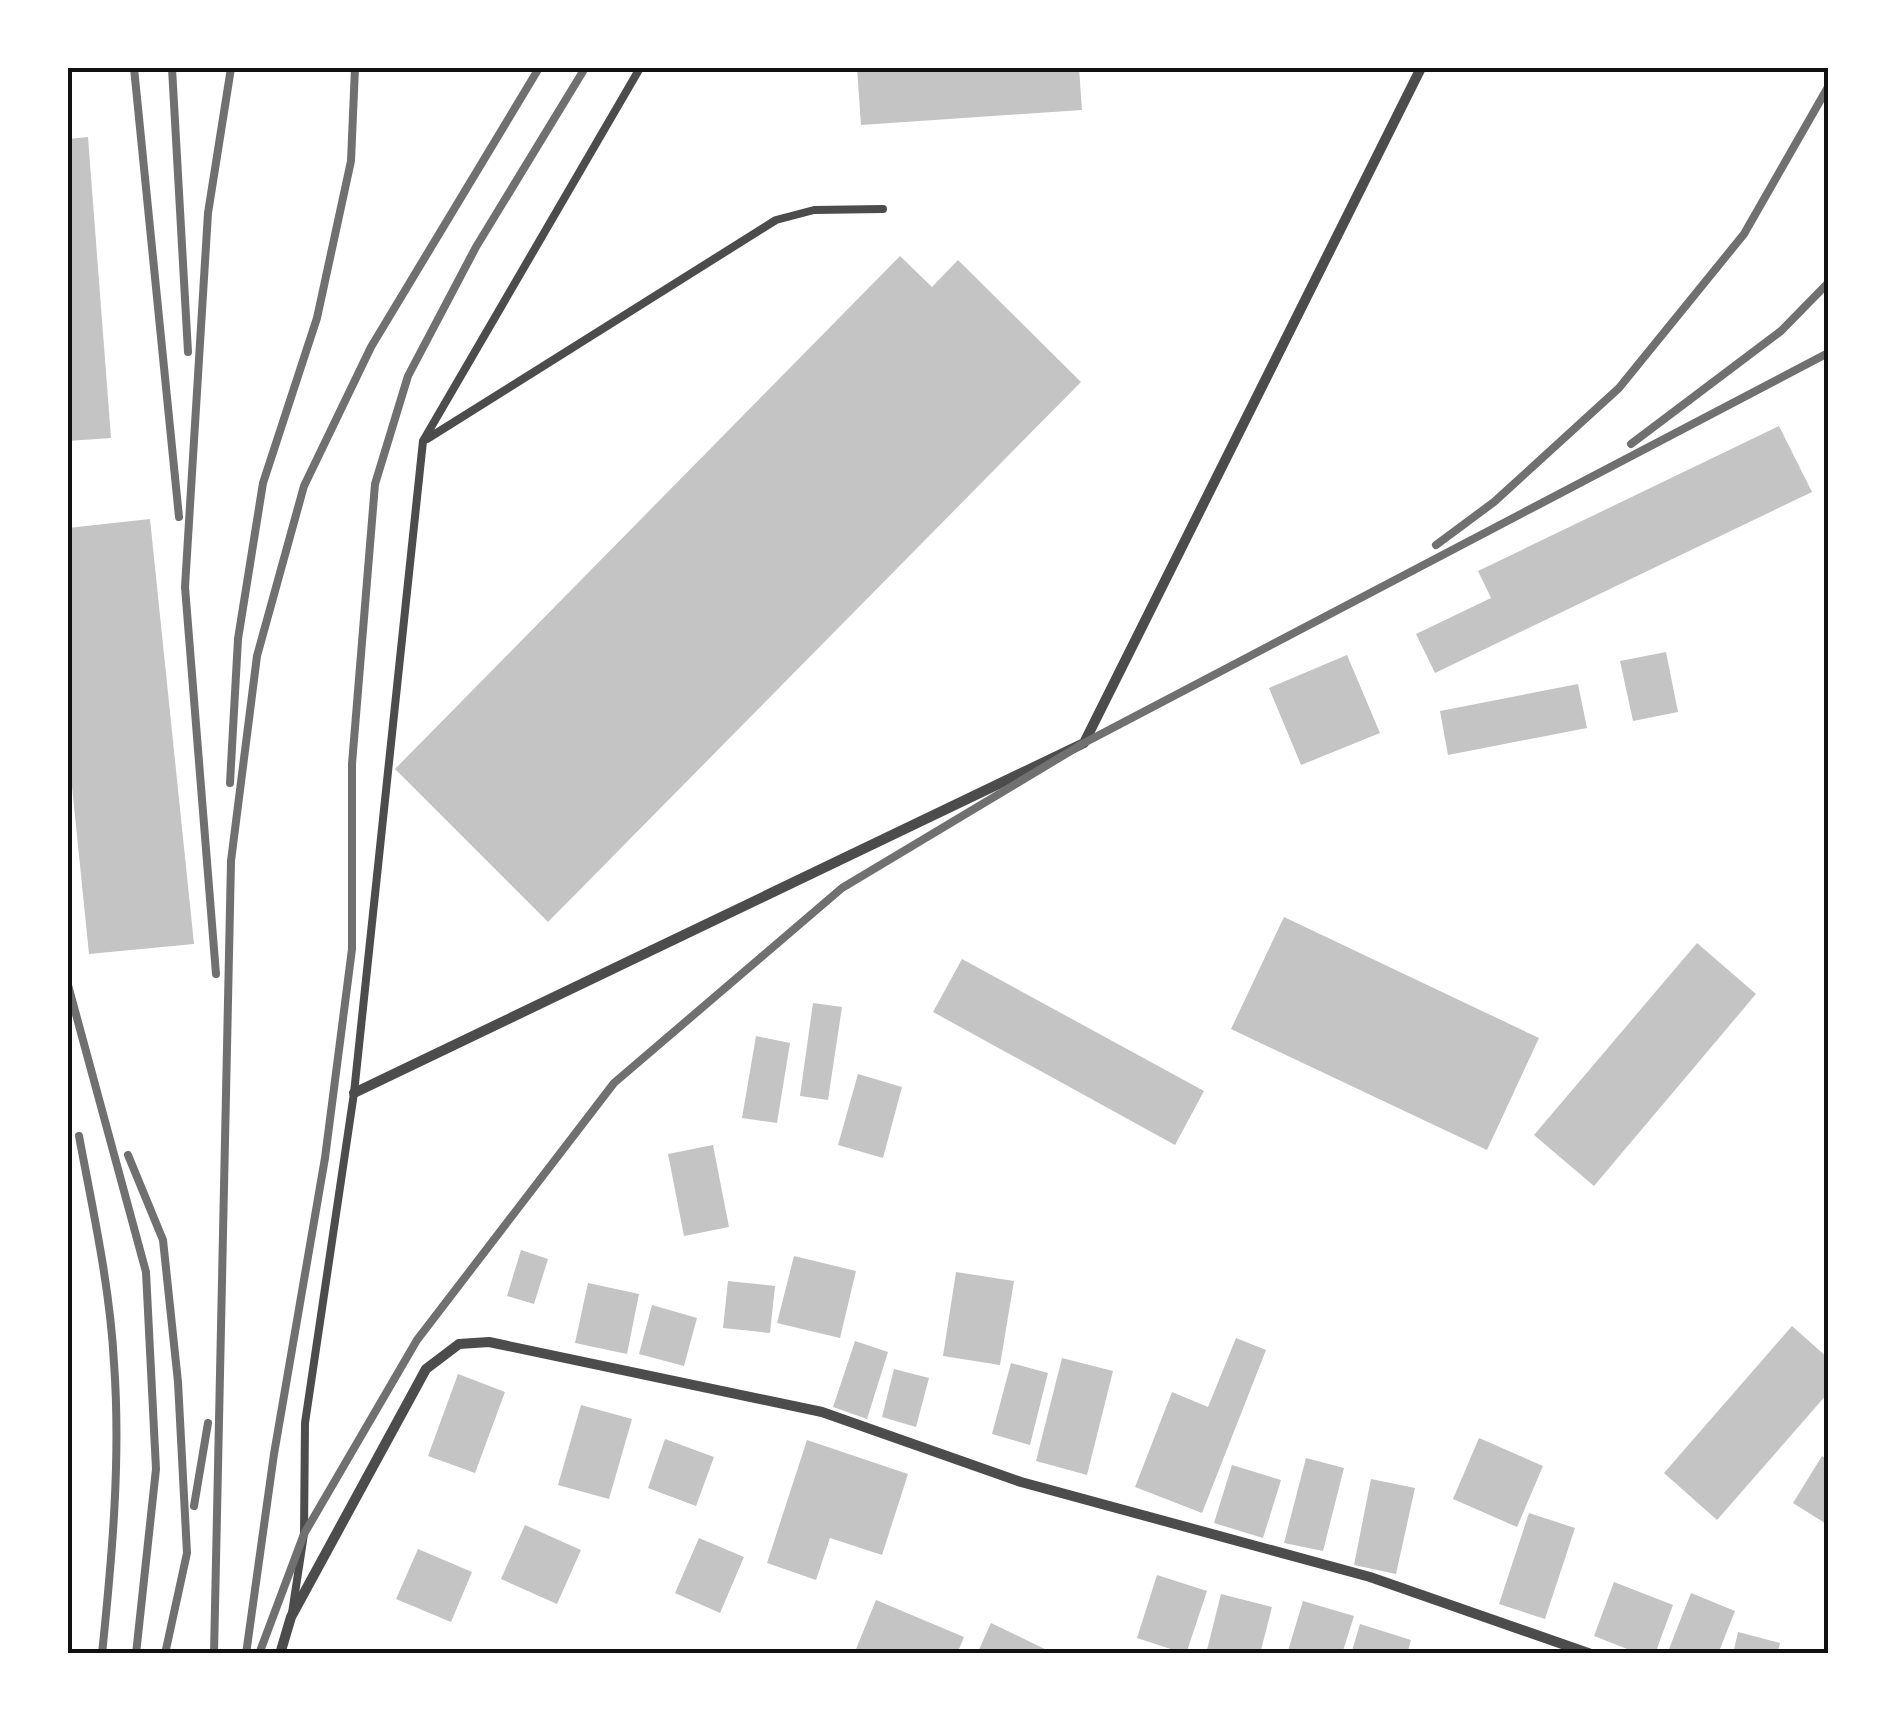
<svg xmlns="http://www.w3.org/2000/svg" width="1896" height="1721" font-family="'Sofia Sans Condensed',sans-serif">
  <style>
    .building { fill: #c4c4c4 }
    .lines { fill: none; stroke-linecap: round; stroke-linejoin: round }
    .service { stroke: #4c4c4c; stroke-width: 8 }
    .minor { stroke: #4c4c4c; stroke-width: 10 }
    .rail { stroke: #707070; stroke-width: 8 }
    .neatline { fill: none; stroke: #111; stroke-width: 4 }
  </style>
  <rect width="100%" height="100%" fill="#fff"/>
  <!-- building -->
  <path class="building" d="M857,68h222l3,42 -221,15z
    M88,137l23,301 -43,3v-302z
    M900,256l32,31 26,-27 123,122 -533,540 -153,-153z
    M1779,426l33,66 -377,181 -19,-39 75,-36 -13,-27z
    M150,519l44,425 -105,10 -21,-207v-219z
    M1666,652l12,60 -45,9 -13,-60z
    M1347,655l33,78 -79,32 -32,-77z
    M1578,684l9,44 -139,27 -8,-44z
    M1284,917l255,121 -52,112 -256,-121z
    M1697,943l59,51 -162,192 -60,-51z
    M962,959l242,132 -29,54 -242,-133z
    M813,1003l29,4 -14,93 -28,-4z
    M756,1036l34,7 -13,80 -35,-5z
    M858,1074l44,13 -19,71 -45,-13z
    M713,1145l16,82 -45,9 -16,-82z
    M521,1250l27,9 -14,45 -27,-8z
    M794,1256l62,15 -16,67 -63,-15z
    M956,1272l58,9 -14,84 -57,-9z
    M728,1281l47,5 -5,47 -47,-5z
    M588,1283l51,11 -12,60 -52,-11z
    M652,1305l45,13 -13,48 -45,-12z
    M1792,1326l36,32v35l-111,127 -53,-47z
    M1236,1338l30,12 -64,163 -67,-26 37,-95 36,15z
    M855,1341l33,11 -21,67 -34,-12z
    M1062,1358l51,13 -26,104 -51,-14z
    M1011,1363l37,10 -18,72 -38,-11z
    M894,1369l35,9 -13,49 -34,-10z
    M458,1374l47,18 -30,81 -47,-17z
    M581,1405l51,14 -23,80 -51,-14z
    M1479,1438l64,28 -26,61 -64,-28z
    M665,1439l49,18 -18,49 -48,-18z
    M807,1440l101,34 -26,81 -52,-17 -14,42 -49,-17z
    M1822,1456l6,4v65l-35,-22z
    M1306,1458l38,10 -21,83 -39,-8z
    M1232,1465l49,15 -18,58 -49,-15z
    M1371,1479l44,9 -19,86 -42,-9z
    M1529,1513l46,15 -30,91 -46,-15z
    M525,1525l56,25 -24,54 -56,-25z
    M699,1538l45,19 -24,56 -45,-20z
    M418,1549l54,23 -21,50 -55,-23z
    M1157,1575l50,16 -21,63 -49,-16z
    M1614,1582l59,23 -18,49h-15l-46,-18z
    M1691,1593l44,18 -17,43h-51z
    M1221,1594l51,13 -12,47h-54z
    M876,1600l88,37 -7,17h-103z
    M1303,1601l51,15 -12,38h-55z
    M991,1623l64,31h-78z
    M1360,1624l51,16 -4,14h-56z
    M1738,1632l42,11 -3,11h-44z"/>
  <g class="lines">
    <!-- service -->
    <path class="service" d="M427,439l349,-219 38,-10 69,-1
      M292,1613l12,-79 1,-111 49,-330 69,-652 217,-373"/>
    <!-- minor -->
    <path class="minor" d="M354,1093l730,-350 337,-675
      M280,1654l11,-37 135,-248 33,-25 30,-2 333,70 199,70 349,95 221,77"/>
    <!-- rail -->
    <path class="rail" d="M134,68l45,449
      M172,68l16,284
      M1631,444l150,-113 47,-48
      M1436,545l58,-43 125,-114 125,-154 84,-147
      M230,783l8,-144 25,-156 54,-165 34,-157 4,-93
      M216,974l-31,-387 23,-374 23,-145
      M68,985l78,287 10,197 -20,185
      M79,1136c14,75 31,151 35,227 7,96 -2,195 -12,291
      M128,1155l35,85 15,142 9,171 -22,101
      M194,1506l14,-83
      M214,1654l17,-793 26,-205 47,-170 67,-139 168,-279
      M246,1654l28,-200 51,-296 27,-209v-185l23,-280 33,-108 68,-129 109,-179
      M259,1654l45,-120 113,-194 197,-257 228,-195 242,-145 744,-390"/>
  </g>
  <!-- border -->
  <rect width="1896" height="1721" fill="none" stroke="#ffffff" stroke-width="140"/>
  <rect x="70" y="70" width="1756" height="1581" class="neatline"/>
</svg>
